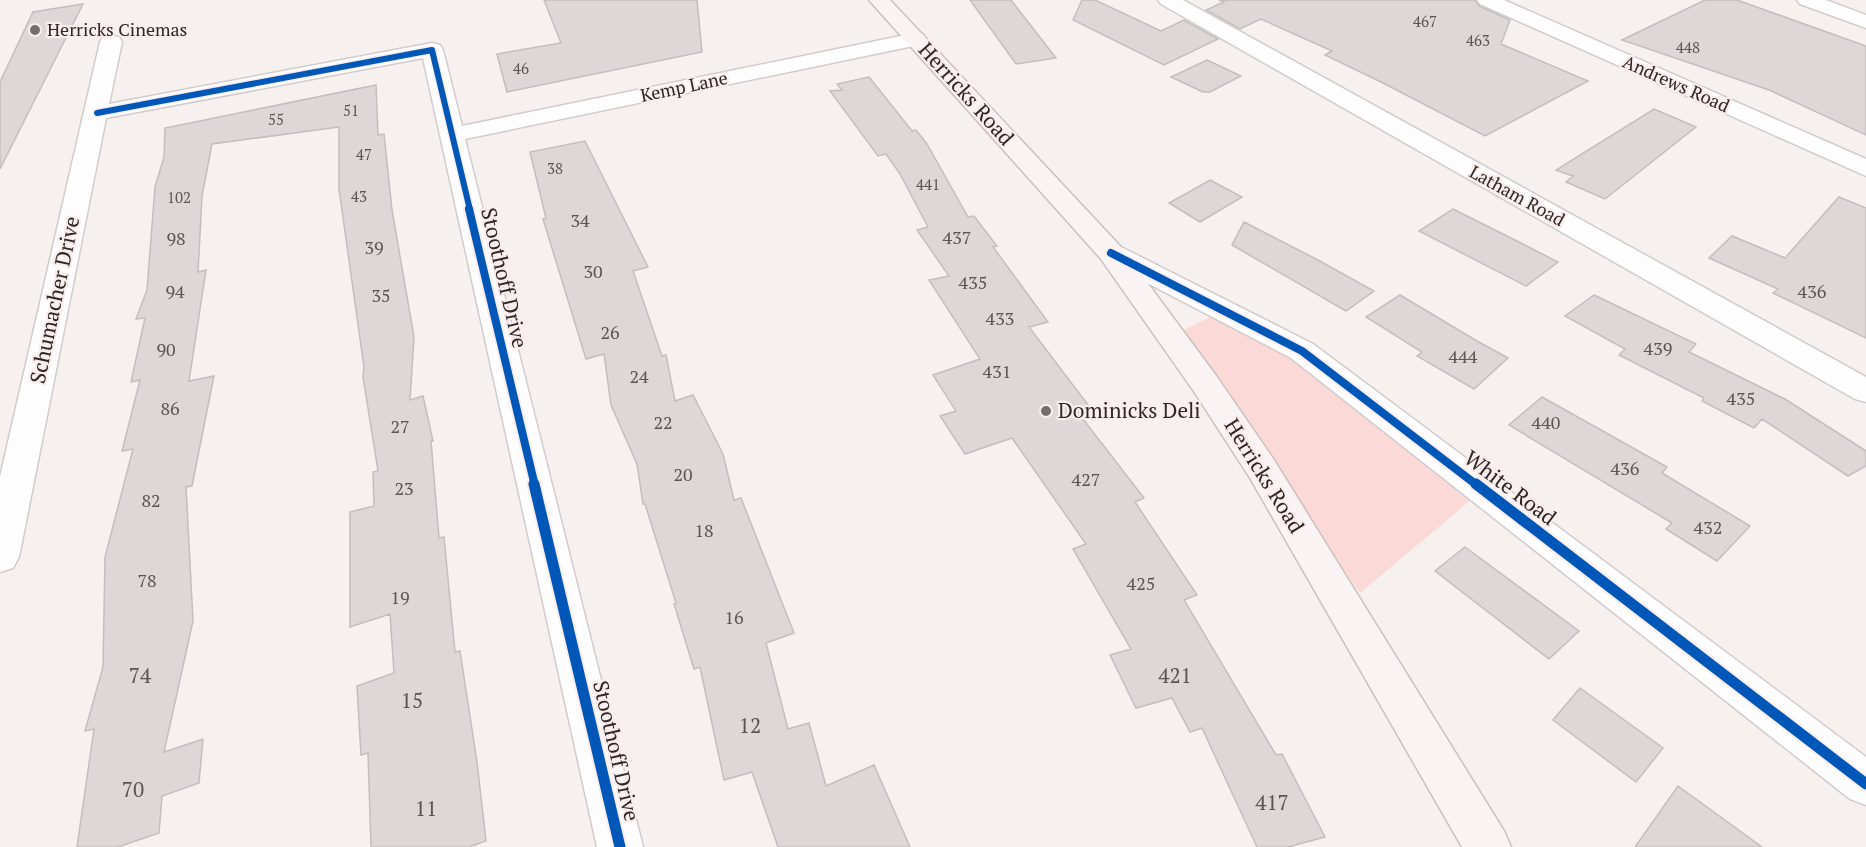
<svg xmlns="http://www.w3.org/2000/svg" width="1866" height="847" font-family="'PT Serif',serif">
  <style>
    .green { fill: #fad9d6 }
    .building { fill: #ddd8d7; stroke: #c3bebe; stroke-width: 1.5 }
    .lines { fill: none; stroke-linecap: round; stroke-linejoin: round }
    .minor-casing { stroke: #d1cccb; stroke-width: 3 }
    .major-casing { stroke: #c9c0bf; stroke-width: 3 }
    .minor { fill: #fefdfd; fill-rule: evenodd }
    .major { fill: #f9f4f3; fill-rule: evenodd }
    .cycleway-far2-casing { stroke: #f9eeec; stroke-width: 9 }
    .cycleway-far1-casing { stroke: #f9eeec; stroke-width: 12 }
    .cycleway-casing { stroke: #f9eeec; stroke-width: 15 }
    .cycleway-far2 { stroke: #0057b8; stroke-width: 6 }
    .cycleway-far1 { stroke: #0057b8; stroke-width: 8 }
    .cycleway { stroke: #0057b8; stroke-width: 11 }
    .poi-dot { fill: #736e6d; stroke: #f9eeec; stroke-width: 2 }
    .labels { text-anchor: middle; stroke-width: 4.5; stroke-linejoin: round; paint-order: stroke }
    .far-number-label { font-size: 15px; fill: #595554 }
    .far-poi-label { font-size: 18px; fill: #2c2827; stroke: #f9eeec; text-anchor: start }
    .far-street-label { font-size: 18px; fill: #2c2827; stroke: #f9eeec }
    .number-label { font-size: 18px; fill: #595554 }
    .street-label { font-size: 21px; fill: #2c2827; stroke: #f9eeec }
    .poi-label { font-size: 21px; fill: #2c2827; stroke: #f9eeec; text-anchor: start }
    .near-number-label { font-size: 21px; fill: #595554 }
  </style>
  <rect width="100%" height="100%" fill="#f6f0ef"/>
  <!-- green -->
  <path class="green" d="M1214,315l80,42 183,138 -117,98 -182,-260z"/>
  <!-- building -->
  <path class="building" d="M544,0h153l5,52 -195,40 -10,-38 64,-11z
    M970,0h41l45,58 -40,6z
    M1082,0h13l66,31 23,-11 34,19 -54,26 -91,-45z
    M1219,0h256l4,6 31,14 -9,24 87,37 -103,55 -104,-54 -56,-27 7,-4 -71,-32 -21,10 -34,-19 18,-8z
    M1705,0h32l129,46v89l-97,-45 -147,-50z
    M83,4l-83,165v-87l33,-70z
    M1207,60l34,16 -31,16h-7l-32,-15z
    M869,77l43,54 4,-1 11,14 41,73 6,-1 23,30 -4,1 55,75 -19,5 63,83 -13,4 65,84 -9,4 62,93 -13,5 92,155 6,-1 43,83 -37,10h-31l-55,-119 -12,4 -18,-34 -36,10 -26,-53 21,-6 -58,-100 13,-5 -74,-106 -47,16 -25,-38 16,-5 -23,-36 47,-16 -51,-79 20,-4 -32,-46 11,-3 -28,-53 -14,-20 -8,2 -48,-65 12,-1 -5,-6z
    M376,85l2,50 6,-1 8,76 22,127 -4,63 13,-4 10,45h-2l8,97 5,-1 11,115 5,-1 17,111 9,79 -17,6h-98l-3,-94 -7,2 -4,-69 37,-13 -4,-59 -40,13v-115l24,-6 -1,-34 5,-1 -15,-94 1,-10 -25,-178v-62l-127,17 -10,52 -4,76 8,-2 -17,111 25,-5 -22,110 -6,1 7,134 -29,131 39,-13 -4,44 -37,13 -3,37 -41,14h-41l17,-118 -9,2 18,-64 2,-110 28,-108 -11,2 18,-71 -9,2 14,-64 -9,1 11,-29 8,-103 9,-30 1,-29z
    M1654,109l42,18 -91,72 -39,-17 7,-6 -17,-6z
    M585,141l63,126 -15,4 29,85 4,-1 9,46 18,-6 30,59 11,46 7,-2 53,135 -28,10 22,86 21,-6 17,63 48,-21 36,82h-132l-26,-75 -28,8 -24,-113 -6,2 -20,-65 2,-1 -31,-99h-2l-6,-40 -26,-59 -7,-51 -18,5 -43,-140 3,-1 -16,-66z
    M1210,180l32,17 -42,25 -31,-19z
    M1839,197l27,11v130l-93,-45 5,-4 -69,-31 23,-22 53,22z
    M1453,209l64,32 41,21 -32,24 -107,-55z
    M1244,222l72,37 58,32 -28,20 -114,-66z
    M1400,295l77,46 31,17 -34,31 -57,-33 5,-4 -56,-35z
    M1594,295l102,49 -7,8 96,47 81,52v15l-18,10 -86,-57 -8,9 -52,-27 2,-3 -85,-43 6,-6 -60,-33z
    M1542,397l125,70 -5,6 88,53 -33,35 -51,-32 6,-6 -163,-98z
    M1465,547l114,84 -30,28 -114,-88z
    M1580,688l83,60 -27,34 -83,-62z
    M1678,786l84,61h-127z"/>
  <g class="lines">
    <defs>
      <path id="minor" d="M1158,0h25l683,377v25l-11,-3 -694,-395z
        M1477,0h27l362,159v17l-386,-172z
        M1797,0h29l40,15v13l-66,-24z
        M915,33l8,1 3,5 -3,5 -458,95 178,708h-46l-174,-789 -317,60 -87,439 -6,11 -13,4v-95l100,-435 3,-5 8,-1 8,1 3,5 -13,62 323,-61 8,2 3,5 19,76z
        M1111,244l10,3 192,97 553,413v48l-16,-6 -559,-441 -190,-99 -4,-6 4,-6z"/>
      <path id="major" d="M869,0h21l231,247 96,130 57,83 230,371 7,16h-49l-212,-369 -55,-85 -94,-134z"/>
    </defs>
    <!-- minor casing -->
    <use href="#minor" class="minor-casing"/>
    <!-- major casing -->
    <use href="#major" class="major-casing"/>
    <!-- minor -->
    <use href="#minor" class="minor"/>
    <!-- major -->
    <use href="#major" class="major"/>
    <defs>
      <path id="cycleway-far2" d="M97,113l335,-63 38,160"/>
      <path id="cycleway-far1" d="M469,209l66,277
        M1111,253l191,98 176,135"/>
      <path id="cycleway" d="M534,484l86,363
        M1476,484l390,300"/>
    </defs>
    <!-- cycleway-far2 casing -->
    <use href="#cycleway-far2" class="cycleway-far2-casing"/>
    <!-- cycleway-far1 casing -->
    <use href="#cycleway-far1" class="cycleway-far1-casing"/>
    <!-- cycleway casing -->
    <use href="#cycleway" class="cycleway-casing"/>
    <!-- cycleway-far2 -->
    <use href="#cycleway-far2" class="cycleway-far2"/>
    <!-- cycleway-far1 -->
    <use href="#cycleway-far1" class="cycleway-far1"/>
    <!-- cycleway -->
    <use href="#cycleway" class="cycleway"/>
  </g>
  <!-- markers -->
  <g class="poi-dot">
    <circle cx="35" cy="30" r="6"/>
    <circle cx="1046" cy="411" r="6"/>
  </g>
  <g class="labels">
    <!-- far-number labels -->
    <g class="far-number-label">
      <text x="1425" y="27">467</text>
      <text x="1478" y="46">463</text>
      <text x="1688" y="53">448</text>
      <text x="521" y="74">46</text>
      <text x="351" y="116">51</text>
      <text x="276" y="125">55</text>
      <text x="364" y="160">47</text>
      <text x="555" y="174">38</text>
      <text x="928" y="190">441</text>
      <text x="359" y="202">43</text>
      <text x="179" y="203">102</text>
    </g>
    <!-- far-poi labels -->
    <g class="far-poi-label">
      <text x="47" y="36">Herricks Cinemas</text>
    </g>
    <!-- far-street labels -->
    <g class="far-street-label">
      <text transform="translate(1676 84) rotate(24)" y="6">Andrews Road</text>
      <text transform="translate(684 87) rotate(-12)" y="6">Kemp Lane</text>
      <text transform="translate(1517 196) rotate(29)" y="6">Latham Road</text>
    </g>
    <!-- number labels -->
    <g class="number-label">
      <text x="580" y="227">34</text>
      <text x="957" y="244">437</text>
      <text x="176" y="245">98</text>
      <text x="374" y="254">39</text>
      <text x="593" y="278">30</text>
      <text x="973" y="289">435</text>
      <text x="175" y="298">94</text>
      <text x="1812" y="298">436</text>
      <text x="381" y="302">35</text>
      <text x="1000" y="325">433</text>
      <text x="610" y="339">26</text>
      <text x="1658" y="355">439</text>
      <text x="166" y="356">90</text>
      <text x="1463" y="363">444</text>
      <text x="997" y="378">431</text>
      <text x="639" y="383">24</text>
      <text x="1741" y="405">435</text>
      <text x="170" y="415">86</text>
      <text x="663" y="429">22</text>
      <text x="1546" y="429">440</text>
      <text x="400" y="433">27</text>
      <text x="1625" y="475">436</text>
      <text x="683" y="481">20</text>
      <text x="1086" y="486">427</text>
      <text x="404" y="495">23</text>
      <text x="151" y="507">82</text>
      <text x="1708" y="534">432</text>
      <text x="704" y="537">18</text>
      <text x="147" y="587">78</text>
      <text x="1141" y="590">425</text>
      <text x="400" y="604">19</text>
      <text x="734" y="624">16</text>
    </g>
    <!-- street labels -->
    <g class="street-label">
      <text transform="translate(966 94) rotate(48)" y="7">Herricks Road</text>
      <text transform="translate(504 278) rotate(77)" y="7">Stoothoff Drive</text>
      <text transform="translate(55 300) rotate(-78)" y="7">Schumacher Drive</text>
      <text transform="translate(1264 476) rotate(58)" y="7">Herricks Road</text>
      <text transform="translate(1510 488) rotate(37)" y="7">White Road</text>
      <text transform="translate(616 751) rotate(77)" y="7">Stoothoff Drive</text>
    </g>
    <!-- poi labels -->
    <g class="poi-label">
      <text x="1058" y="418">Dominicks Deli</text>
    </g>
    <!-- near-number labels -->
    <g class="near-number-label">
      <text x="140" y="683">74</text>
      <text x="1175" y="683">421</text>
      <text x="412" y="708">15</text>
      <text x="750" y="733">12</text>
      <text x="133" y="797">70</text>
      <text x="1272" y="810">417</text>
      <text x="426" y="816">11</text>
    </g>
  </g>
</svg>
